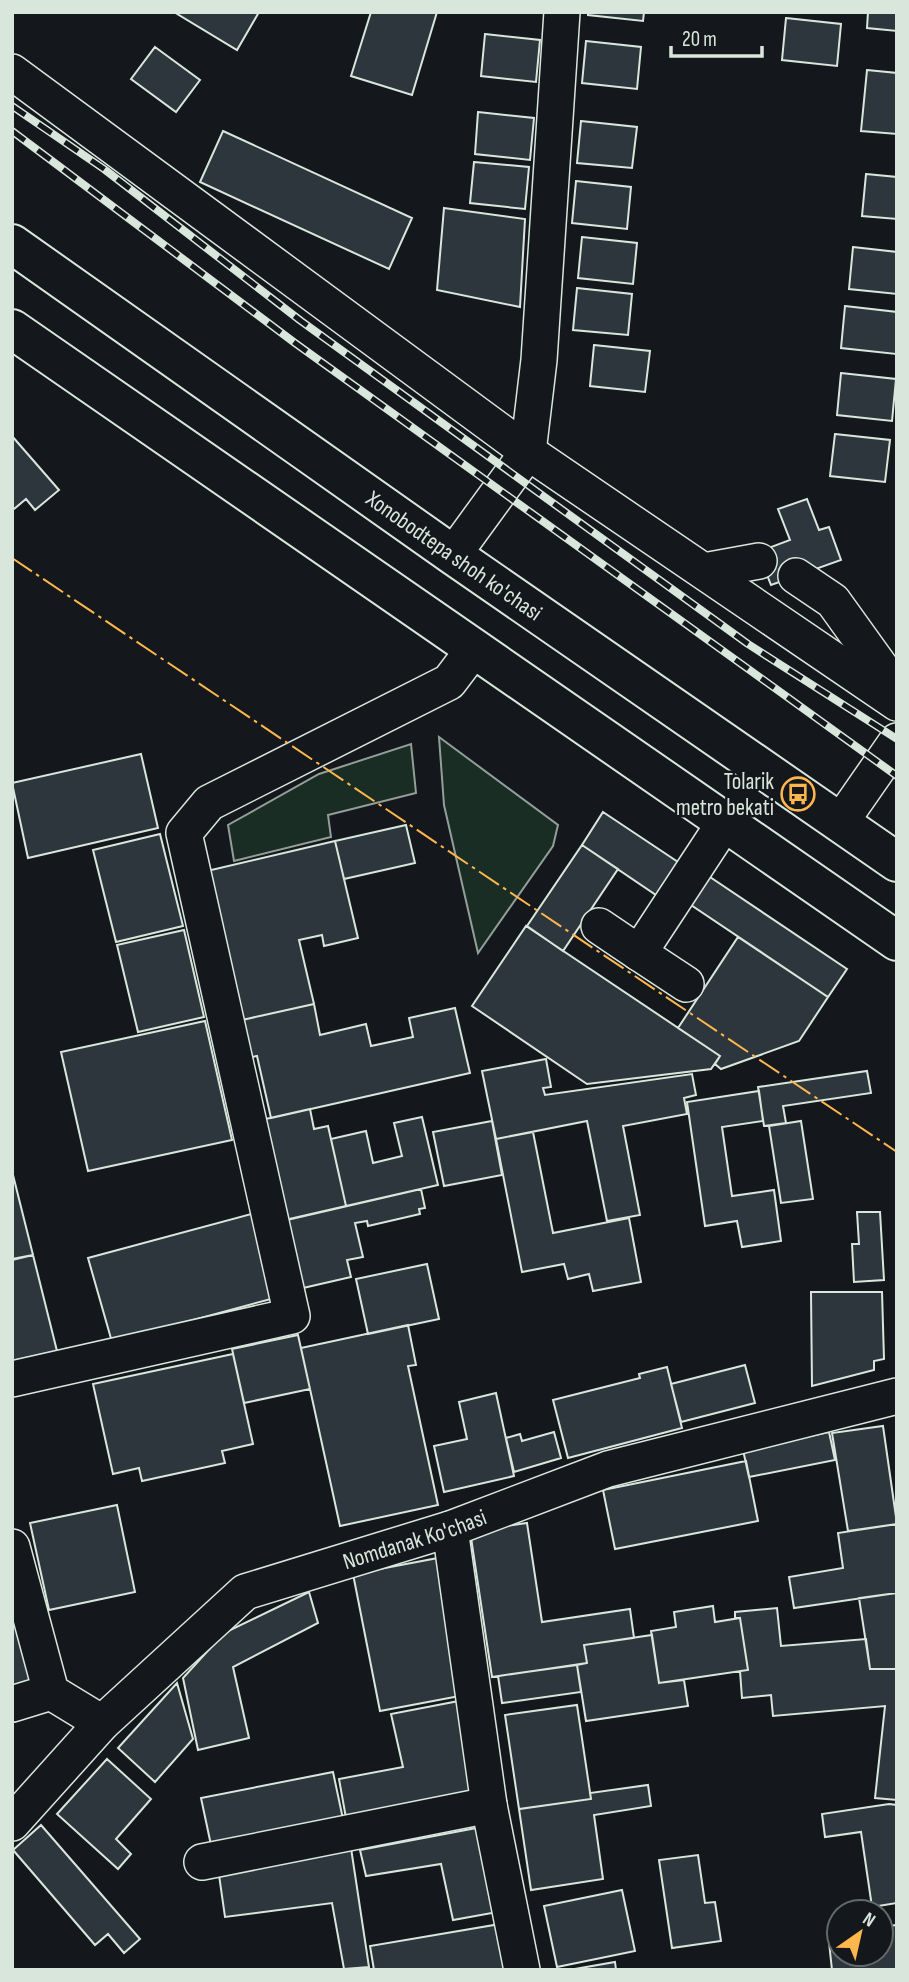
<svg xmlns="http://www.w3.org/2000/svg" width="909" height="1982" font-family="'Sofia Sans Condensed',sans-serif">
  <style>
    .green { fill: #1a2d24; stroke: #939e99; stroke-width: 2 }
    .building { fill: #2c363c; stroke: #d8e6dc; stroke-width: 2 }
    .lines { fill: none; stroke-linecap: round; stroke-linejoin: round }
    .minor-casing { stroke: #d8e6dc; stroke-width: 38 }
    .highway-casing { stroke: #d8e6dc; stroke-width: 42 }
    .minor { stroke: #14181c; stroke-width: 35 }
    .highway { stroke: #14181c; stroke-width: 38 }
    .rail-casing { stroke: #d8e6dc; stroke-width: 8 }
    .rail { stroke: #14181c; stroke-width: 5; stroke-dasharray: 16; stroke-linecap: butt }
    .power { stroke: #ffb74d; stroke-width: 2; stroke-dasharray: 24 5 3.5 5; stroke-linecap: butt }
    .labels { text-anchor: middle; stroke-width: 5; stroke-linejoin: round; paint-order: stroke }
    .street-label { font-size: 23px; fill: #d8e6dc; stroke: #14181c }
    .poi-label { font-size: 23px; fill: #d8e6dc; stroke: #14181c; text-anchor: end }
  </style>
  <rect width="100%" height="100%" fill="#14181c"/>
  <!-- green -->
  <path class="green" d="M439,737l119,88 -5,21 -75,107 -34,-148z
    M411,744l5,49 -88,22 3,22 -97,24 -6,-36 91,-51z"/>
  <!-- building -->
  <path class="building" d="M174,12h85l-22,38z
    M371,12h66l-25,83 -61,-19z
    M588,12h56l-1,9 -55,-6z
    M868,12h29v19l-30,-3z
    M786,18l55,6 -4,42 -55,-6z
    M485,34l55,6 -4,42 -55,-6z
    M586,41l55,6 -4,42 -55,-6z
    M155,47l45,33 -24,32 -45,-33z
    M867,70l30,3v61l-36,-3z
    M478,112l56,6 -4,42 -55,-6z
    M581,121l56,6 -5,41 -55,-5z
    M223,131l189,87 -23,51 -189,-87z
    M474,162l55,5 -4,42 -55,-6z
    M866,174l31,3v42l-35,-3z
    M576,181l55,6 -4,42 -55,-6z
    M444,208l81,11 -5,88 -83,-17z
    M582,237l55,6 -4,41 -55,-6z
    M853,247l44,5v42l-48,-5z
    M577,288l55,6 -4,41 -55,-5z
    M845,306l52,6 -1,42 -55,-6z
    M594,345l56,6 -5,41 -55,-6z
    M841,373l55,6 -4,42 -55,-6z
    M835,434l55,6 -5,42 -55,-6z
    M12,436l47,54 -24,20 -9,-11 -12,10 -2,-2z
    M807,499l12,31 10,-3 12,33 -70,25 -13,-33 32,-12 -12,-31z
    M141,754l17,74 -130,30 -16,-75z
    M603,812l78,52 -22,33 -77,-52z
    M406,825l9,38 -71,16 -9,-38z
    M160,834l23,92 -67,16 -23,-92z
    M335,841l23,97 -34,8 -2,-11 -23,5 15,64 -72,16 -35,-149z
    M582,845l36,24 -55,82 -36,-25z
    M704,873l143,96 -19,28 -143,-96z
    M526,926l194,130 -9,13 -124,15 -115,-78z
    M184,930l20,87 -66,15 -21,-87z
    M738,937l90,60 -29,44 -78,28 -6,-5 5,-8 -42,-28z
    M314,1004l6,31 46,-11 5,22 42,-9 -4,-19 46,-10 15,65 -199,45 -14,-62 -10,2 -5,-38z
    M205,1021l27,119 -144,31 -27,-119z
    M546,1059l5,28 -8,1 2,7 147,-21 4,21 -12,3 3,16 -64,12 17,89 -33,6 -20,-100 -91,18 -14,-68z
    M867,1071l4,22 -88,13 3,17 -22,3 -6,-39z
    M759,1091l4,30 -41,6 10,69 42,-6 7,51 -39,6 -5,-26 -32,5 -18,-124z
    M310,1109l4,20 14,-3 18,80 -61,14 -24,-100z
    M422,1117l16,68 -92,21 -15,-67 35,-8 7,32 29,-7 -8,-33z
    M492,1121l10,54 -58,11 -11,-54z
    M801,1121l12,78 -32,4 -12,-77z
    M533,1132l20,101 76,-15 12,64 -48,9 -4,-17 -21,5 -4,-15 -42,8 -26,-133z
    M12,1171l21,84 -21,4z
    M421,1189l4,19 -6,1 1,5 -52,12 -1,-5 -12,2 8,34 -16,3 4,17 -48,11 -16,-68z
    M259,1212l23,84 -170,46 -24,-84z
    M857,1212h23l4,68 -30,2 -2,-38h7z
    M33,1255l24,96 -45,10v-101z
    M427,1264l12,55 -71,15 -12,-55z
    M811,1292h71l2,67 -10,2v9l-62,16z
    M408,1325l8,40 -8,1 30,139 -98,21 -39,-178z
    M298,1335l12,54 -66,14 -12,-54z
    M233,1354l20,90 -31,7 3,12 -83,18 -3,-13 -26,6 -20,-90z
    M745,1365l10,38 -74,19 -10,-38z
    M667,1367l15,61 -114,30 -15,-58 87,-22 -1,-4z
    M496,1393l18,83 -70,16 -10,-46 33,-7 -8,-37z
    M883,1426l14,98 -49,7 -16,-98z
    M554,1432l7,26 -47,14 -8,-34 14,-4 2,7z
    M829,1432l6,28 -86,17 -6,-27z
    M746,1461l12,60 -143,28 -12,-59z
    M117,1505l18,87 -86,18 -19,-87z
    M527,1523l15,99 88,-13 4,29 -50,7 3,18 -95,14 -22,-146z
    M897,1524v69l-103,15 -5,-31 54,-9 -5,-35z
    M438,1558l27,137 -85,16 -27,-137z
    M12,1592l22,101 -22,5z
    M309,1592l9,31 -85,44 16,71 -51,12 -15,-72 41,-45z
    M897,1593v76h-27l-11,-71z
    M713,1606l2,16 25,-4 8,52 -89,13 -8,-52 25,-4 -2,-15z
    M777,1608l4,38 85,-7 4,30h27v131l-22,-2 10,-92 -112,10 -2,-21 -29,3 -2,-27 8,-1 -8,-52h-5v-6z
    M652,1635l7,48 25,-3 4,26 -102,15 -9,-56 10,-2 -3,-18z
    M577,1665l4,27 -79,11 -4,-27z
    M177,1683l16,56 -38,43 -37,-34z
    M464,1700l17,94 -135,24 -7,-39 64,-12 -12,-53z
    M577,1705l14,94 -72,10 -14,-94z
    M107,1759l44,40 -35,40 15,15 -13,15 -61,-55z
    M333,1772l10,47 -132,26 -10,-47z
    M648,1785l3,21 -57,9 9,64 -72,11 -12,-81 72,-10 -1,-6z
    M889,1804l8,1v98l-25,4 -11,-75 -36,5 -3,-23z
    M41,1825l99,114 -16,14 -16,-19 -13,11 -82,-95z
    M487,1826l16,85 -50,9 -12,-56 -75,12 -6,-26z
    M351,1848l18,119 -25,2 -12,-66 -107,14 -7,-49z
    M698,1855l7,48 10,-1 6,39 -49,7 -13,-88z
    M622,1890l13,61 -78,16 -13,-61z
    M506,1923l8,47h-140l-4,-24z
    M897,1925v45h-65l-4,-37 11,-1v22h42v-27z
    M615,1962l1,8h-47z"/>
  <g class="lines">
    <defs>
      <g id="minor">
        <path d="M12,72l516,380 369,251"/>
        <path d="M453,555l75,-103 11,-92 23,-348"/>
        <path d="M704,571l55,-10"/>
        <path d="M796,576l37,25 64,89"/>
        <path d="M840,823l57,-82"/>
        <path d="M599,926l40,27"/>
        <path d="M686,984l-47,-31 86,-131"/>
        <path d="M12,1379l280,-63 -108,-483 25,-30 240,-121 25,-33"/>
        <path d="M450,1529l39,276 33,165"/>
        <path d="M12,1547l39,145 51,31"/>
        <path d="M12,1704l39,-12"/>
        <path id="s1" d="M12,1823l90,-100 143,-131 205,-63 158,-60 289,-73"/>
        <path d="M202,1862l287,-57"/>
      </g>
      <g id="highway">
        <path id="s2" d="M12,244l441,311 444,307"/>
        <path d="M12,329l885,612"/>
      </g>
    </defs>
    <!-- minor casing -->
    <use href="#minor" class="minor-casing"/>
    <!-- highway casing -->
    <use href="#highway" class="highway-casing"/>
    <!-- minor -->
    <use href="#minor" class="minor"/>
    <!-- highway -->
    <use href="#highway" class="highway"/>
    <defs>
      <path id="rail" d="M12,106l92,63 197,152 447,323 149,95
        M12,131l283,212 602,433"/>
    </defs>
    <!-- rail casing -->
    <use href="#rail" class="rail-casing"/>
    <!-- rail -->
    <use href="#rail" class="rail"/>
    <!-- power -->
    <path class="power" d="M12,558l885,594"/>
  </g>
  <!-- icons -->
  <defs>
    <symbol id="bus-ring" viewBox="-11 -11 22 22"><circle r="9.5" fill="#14181c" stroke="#ffb74d" stroke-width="1.5"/><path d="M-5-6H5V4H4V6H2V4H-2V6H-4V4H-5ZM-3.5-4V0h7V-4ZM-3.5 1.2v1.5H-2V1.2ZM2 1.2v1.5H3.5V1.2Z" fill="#ffb74d"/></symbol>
  </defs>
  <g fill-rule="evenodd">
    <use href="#bus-ring" x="779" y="775" width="38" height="38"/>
  </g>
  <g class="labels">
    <!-- street labels -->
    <g class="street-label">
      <text dy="8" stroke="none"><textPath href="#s2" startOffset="541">Xonobodtepa shoh ko'chasi</textPath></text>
      <text dy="8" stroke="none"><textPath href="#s1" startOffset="506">Nomdanak Ko'chasi</textPath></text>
    </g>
    <!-- poi labels -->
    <g class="poi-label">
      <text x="774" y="789">Tolarik<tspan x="774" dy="26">metro bekati</tspan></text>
    </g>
  </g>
  <!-- border -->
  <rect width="909" height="1982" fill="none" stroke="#d8e6dc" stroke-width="28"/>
  <!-- north arrow -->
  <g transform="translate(860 1933) rotate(34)"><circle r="33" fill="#14181c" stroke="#626a69" stroke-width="2"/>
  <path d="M0-5L12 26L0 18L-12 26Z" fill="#ffb74d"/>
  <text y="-10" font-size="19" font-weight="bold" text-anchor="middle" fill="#d8e6dc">N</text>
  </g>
  <!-- scale -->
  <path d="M671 46v10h91v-10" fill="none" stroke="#d8e6dc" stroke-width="3.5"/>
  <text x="682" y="46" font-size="21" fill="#d8e6dc" stroke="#14181c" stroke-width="5" paint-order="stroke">20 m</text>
</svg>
